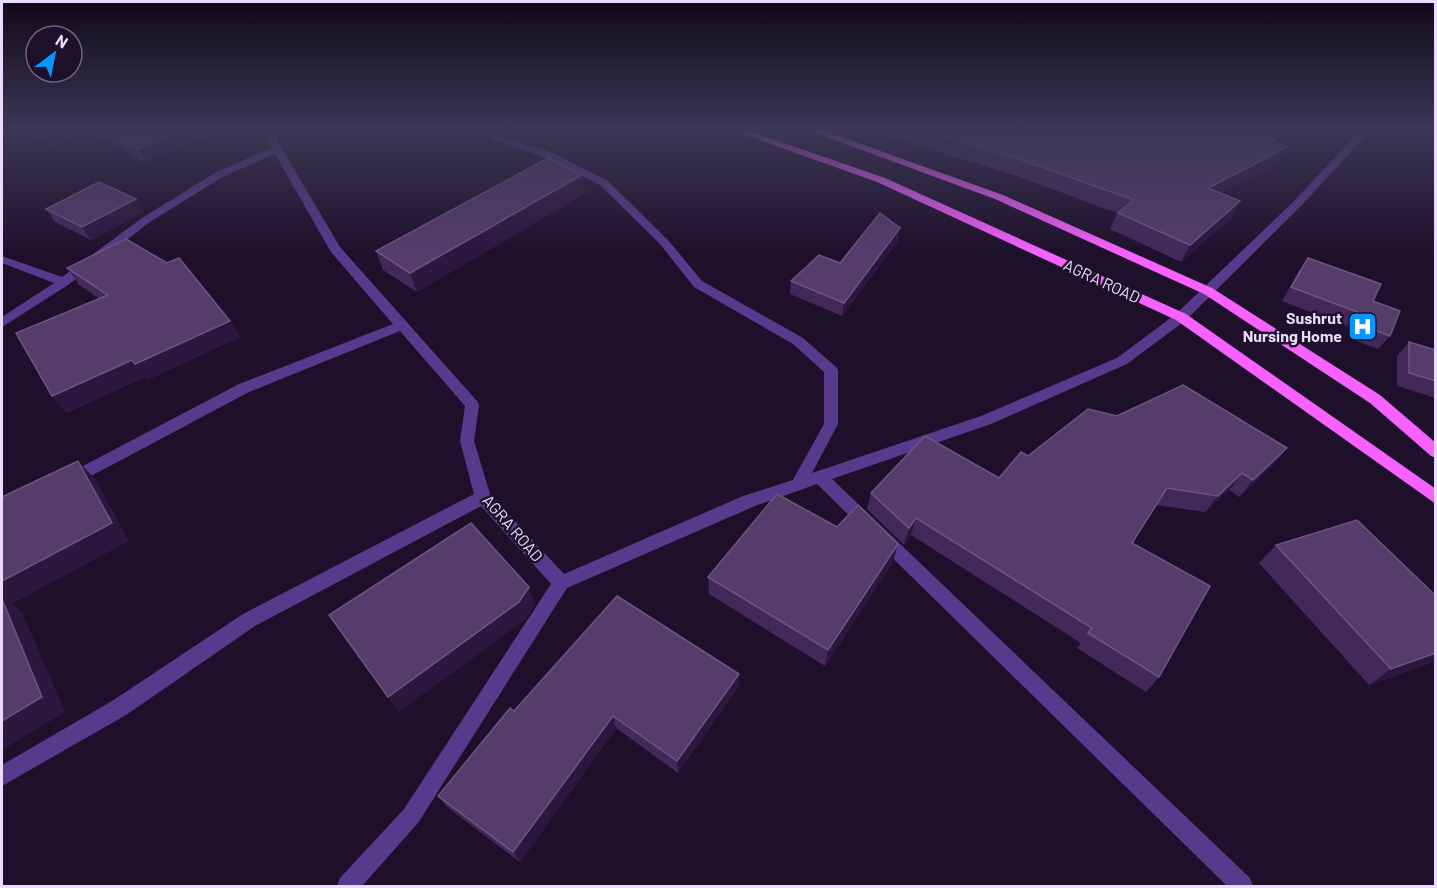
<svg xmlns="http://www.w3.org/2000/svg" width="1437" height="888" font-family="Barlow,sans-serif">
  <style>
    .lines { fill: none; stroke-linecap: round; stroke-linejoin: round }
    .minor { fill: #583a8c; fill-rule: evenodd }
    .major { fill: #f762ff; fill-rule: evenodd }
    .wall { fill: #432959 }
    .shaded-wall { fill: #2c173f }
    .building { fill: #553c6b; stroke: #6c5582; stroke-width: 1.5 }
    .labels { text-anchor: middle; stroke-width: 5; stroke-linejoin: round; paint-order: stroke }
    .street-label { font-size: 16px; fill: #ebdbff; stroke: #1e102b }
    .poi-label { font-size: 16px; font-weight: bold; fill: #ebdbff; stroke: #1e102b; text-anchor: end }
  </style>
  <rect width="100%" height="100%" fill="#1e102b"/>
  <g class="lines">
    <!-- minor -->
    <path class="minor" d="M266,129h10l1,11 63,107 137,154 2,4 -5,36 16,53 74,80 179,-78 50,-16 31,-56v-52l-31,-28 -99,-57 -34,-43 -60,-59 -55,-28 -54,-18v-4h8l54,18 55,28 60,59 34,41 101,57 33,29 2,3v54l-26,49 169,-57 136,-58 59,-44 116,-111 70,-74h10l-72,78 -114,113 -59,44 -136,60 -159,55 418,399 3,8h-26l-410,-402 -62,22 -188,82 -149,235 -56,63h-25l3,-8 64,-69 147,-225 -70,-78 -226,120 -129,89 -124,71v-21l110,-64 131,-87 231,-120 -14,-53 5,-35 -65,-75 -151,61 -173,92h-12l-2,-4 2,-4 175,-92 154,-60 -62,-72 -56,-98 -51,22 -74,46 -82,63 -66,42v-10l52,-34 -52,-20v-7l60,21 80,-59 74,-46 56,-24 -5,-8z"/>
    <!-- major -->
    <path class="major" d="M729,129h14l142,49 301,136 250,175v15l-260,-184 -299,-138z
      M805,129h14l184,66 209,93 168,107 56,48v15l-5,-2 -61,-53 -166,-109 -209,-95z"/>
  </g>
  <!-- wall -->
  <path class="wall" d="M24,129h206l-25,11 -5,-2 -55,24 -54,-31 -38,15z
    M857,129h446l-22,15 -4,19 -57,30 20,8 -9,17 -50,44 -71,-33 7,-16 -100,-37 -138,-43 -2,2z
    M582,175l3,18 -168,99 -34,-22 -7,-19z
    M46,209l98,3 -53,28 -36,-18z
    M898,241l-56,75 -52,-22 1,-13z
    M1308,258l65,43 17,35 -12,13 -27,-10 4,-10 -73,-28 17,-30z
    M67,268l163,53 10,16 -93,43 -2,-3 -79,36 34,-114 -21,-14z
    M1409,342l27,8v48l-39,-12v-30z
    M1117,416l170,32 -14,17 -34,32 -10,-7 -24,22 -49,-7 -24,38 27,134 -13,15 -69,-44 4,-5 -170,-108 -7,10 -37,-36 4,-16 128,-15 29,-22z
    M1276,545l160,51v65l-67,24 -110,-122z
    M893,562l-68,104 -116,-72 -1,-17z
    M739,674l-1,13 -60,86 -62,-45 -96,134 -73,-55 -9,-11 76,-85z"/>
  <!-- shaded-wall -->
  <path class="shaded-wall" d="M57,129h32l2,2 -38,15 -8,-12z
    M186,129h10l4,9 -55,24 -7,-13z
    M199,129h31l-25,11z
    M878,129h2l-1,4 -2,2z
    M1289,129h14l-40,27 9,-16z
    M1287,147l-10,16 -78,42 9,-17z
    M582,175l3,18 -168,99 -7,-19z
    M136,199l8,13 -53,28 -9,-13z
    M1240,201l-9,17 -50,44 9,-17z
    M900,228l-2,13 -56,75 2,-13z
    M230,321l10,16 -93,43 -2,-3 -79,36 -14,-17 80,-36z
    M1287,448l-14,17 -34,32 14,-17z
    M78,461l17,18 34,62 -117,63 -10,-8v-15z
    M1242,473l-13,17 -24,22 13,-16z
    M916,518l-5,17 -7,10 5,-17z
    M898,544l-5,18 -68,104 3,-16z
    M529,587l6,17 -9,15 -127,93 -11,-15z
    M2,596l20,16 43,100 -63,38z
    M1436,653v8l-67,24 22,-16z
    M739,674l-1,13 -60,86 -1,-12z
    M613,716l3,12 -96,134 -7,-10z"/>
  <!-- building -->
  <path class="building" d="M36,129h21l-12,5z
    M101,129h85l-48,20z
    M919,129h370l-17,11 15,7 -79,41 32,13 -50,44 -72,-32 16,-13 -112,-40z
    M548,158l34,17 -172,98 -34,-22z
    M99,182l37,17 -54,28 -36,-18z
    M880,213l20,15 -56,75 -53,-22 28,-26 21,8z
    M126,239l41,24 12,-5 51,63 -95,43 -3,-4 -80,36 -36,-63 92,-38 -41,-27z
    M1308,258l73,26 -8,17 27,10 -10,25 -29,-11 4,-10 -74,-28z
    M1409,342l27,8v31l-27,-8z
    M1183,385l104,63 -34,32 -11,-7 -24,23 -51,-8 -35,55 78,43 -51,91 -71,-44 4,-5 -176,-110 -7,10 -38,-35 54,-57 74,42 22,-26 7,4 60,-47 29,7z
    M78,461l34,62 -110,58v-84z
    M777,494l60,33 21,-22 40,39 -70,106 -120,-73z
    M1357,520l79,76v57l-45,16 -115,-124z
    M471,523l58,64 -10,15 -131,95 -59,-82z
    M617,596l122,78 -62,87 -64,-45 -100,136 -75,-56 72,-88 4,3z
    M2,599l40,98 -40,24z"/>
  <!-- sky -->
  <linearGradient id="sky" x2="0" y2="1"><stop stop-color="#100918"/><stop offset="0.51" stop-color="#3b3755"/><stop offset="1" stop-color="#3b3755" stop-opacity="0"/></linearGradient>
  <rect width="1437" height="253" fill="url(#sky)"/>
  <!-- icons -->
  <defs>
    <symbol id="hospital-square" viewBox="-11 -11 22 22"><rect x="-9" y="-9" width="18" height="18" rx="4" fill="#0795ff" stroke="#1e102b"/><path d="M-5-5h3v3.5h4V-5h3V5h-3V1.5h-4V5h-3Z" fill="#fff"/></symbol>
  </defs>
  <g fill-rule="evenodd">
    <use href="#hospital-square" x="1346" y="310" width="33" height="33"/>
  </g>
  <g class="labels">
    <!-- street labels -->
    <g class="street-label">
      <text transform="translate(1102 281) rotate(25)" y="6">AGRA ROAD</text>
      <text transform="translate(513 528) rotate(49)" y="6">AGRA ROAD</text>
    </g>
    <!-- poi labels -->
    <g class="poi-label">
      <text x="1342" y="324">Sushrut<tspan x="1342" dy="18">Nursing Home</tspan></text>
    </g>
  </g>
  <!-- border -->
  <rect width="1437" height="888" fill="none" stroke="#ebdbff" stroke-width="6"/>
  <!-- north arrow -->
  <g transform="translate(54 54) rotate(32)"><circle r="28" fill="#1e102b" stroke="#706180" stroke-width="1.5"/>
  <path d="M0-4.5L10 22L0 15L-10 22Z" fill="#0795ff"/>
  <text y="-9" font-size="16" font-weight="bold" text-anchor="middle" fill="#ebdbff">N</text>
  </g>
</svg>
